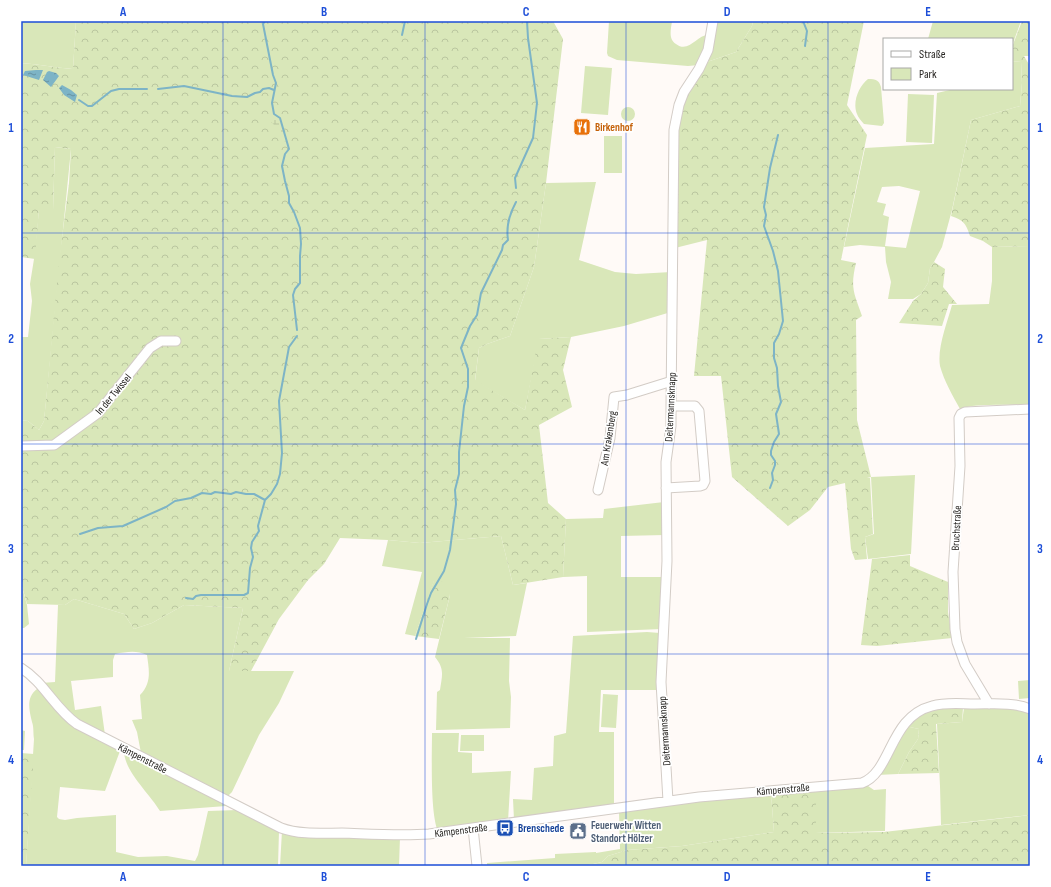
<svg xmlns="http://www.w3.org/2000/svg" width="1051" height="887" font-family="'Sofia Sans Condensed',sans-serif">
  <style>
    .green { fill: #d9e7b9; fill-rule: evenodd }
    .forest { fill: url(#forest-crowns) }
    .wetland { fill: url(#wetland-marsh) }
    .water { fill: url(#water-ripples) }
    .lines { fill: none; stroke-linecap: round; stroke-linejoin: round }
    .stream { stroke: #7db4c6; stroke-width: 2 }
    .minor-casing { stroke: #d3ccc6; stroke-width: 11 }
    .minor { stroke: #fff; stroke-width: 9 }
    .grid { fill: none; stroke: #1d4ed8; stroke-width: 1; stroke-opacity: 0.55 }
    .labels { text-anchor: middle; stroke-width: 3.5; stroke-linejoin: round; paint-order: stroke }
    .food-label { font-size: 11px; font-weight: bold; fill: #c56008; stroke: #fff; text-anchor: start }
    .street-label { font-size: 11px; fill: #292724; stroke: #fff }
    .service-label { font-size: 11px; font-weight: bold; fill: #4e5e75; stroke: #fff; text-anchor: start }
    .transit-label { font-size: 11px; font-weight: bold; fill: #164399; stroke: #fff; text-anchor: start }
    .neatline { fill: none; stroke: #1d4ed8; stroke-width: 1.5 }
    .grid-label { font-size: 13px; text-anchor: middle; font-weight: bold; fill: #1d4ed8 }
  </style>
  <defs>
    <pattern id="forest-crowns" width="20" height="18" patternUnits="userSpaceOnUse"><rect width="20" height="18" fill="#d9e7b9"/><path d="M2 6a3 3 0 1 1 6 0M12 15a3 3 0 1 1 6 0" fill="none" stroke="#bac69f"/></pattern>
    <pattern id="wetland-marsh" width="20" height="14" patternUnits="userSpaceOnUse"><rect width="20" height="14" fill="#d9e7b9"/><path d="M1 5h8M5 5V1M11 12h8M15 12V8" fill="none" stroke="#bac69f"/></pattern>
    <pattern id="water-ripples" width="26" height="14" patternUnits="userSpaceOnUse"><rect width="26" height="14" fill="#7db4c6"/><path d="M2 4q2-2 4 0t4 0M15 11q2-2 4 0t4 0" fill="none" stroke="#6692a1"/></pattern>
  </defs>
  <rect width="100%" height="100%" fill="#fffaf7"/>
  <!-- green -->
  <path class="green" d="M21,21h55l-3,48c-17,-1 -34,-5 -52,-6z
    M609,21h63c-1,8 -4,18 4,23 13,10 21,-10 33,-9l-10,30 -11,1 -71,-6 -9,-4 -1,-3z
    M715,21h38l-1,5 -16,26 -32,11z
    M933,21h88l-9,25v-7h-84z
    M1012,61l9,1 1,21 -2,23 -49,14 -19,90 -8,-2 8,2 -10,37 -8,15 -4,6 -2,15 -7,11 -8,5h-25l3,-17 -5,-20 -1,-15 -25,-2 -16,2 21,-99 69,-4 3,-51 17,-4h58zM899,186l21,5 -14,57 -21,-2 4,-29 -6,-2 3,-11 -9,-2 5,-15z
    M585,66l27,2 -4,47 -27,-2z
    M868,79c8,0 11,1 13,8l3,36 -2,3 -18,-2c-3,-3 -6,-7 -7,-10 -5,-12 2,-28 11,-35z
    M908,94l26,1 -2,48 -26,-1z
    M621 114a7 7 0 1 1 14 0a7 7 0 1 1-14 0Z
    M604,136h18v37h-18z
    M55,147l16,2 -27,272 -5,9 -11,-9 -7,-1v-83h7l4,-36 -2,-17 4,-25 5,-49h14z
    M596,182l-17,78 36,12 21,2 35,-2v40l-47,14 -53,11 -32,2 -14,71 -50,-29 4,-33 8,-4 23,-8 24,-69 12,-84z
    M1030,246v159c-16,0 -58,-2 -70,4 -7,-13 -16,-28 -20,-43 -3,-18 7,-43 12,-61l37,-1 3,-23v-34z
    M915,475l-4,79 -43,5 -3,-22 9,-3 -3,-57z
    M664,502l1,33 -44,1v41h44l-3,52 -75,3v-56l-24,1 3,-58 37,-1 1,-9z
    M501,536l12,49 14,-2 -11,53 -52,2h46l-1,43 2,16 -1,31 -74,2 1,-38 3,-2c2,-14 5,-21 -5,-33l15,-62 -16,-14 -19,55 -10,-2 17,-62 -40,-6 6,-26 32,3z
    M21,583l6,22 2,19 -5,4h-3z
    M74,599l50,15 10,15 18,-6 32,-18 59,3 -14,63h65l-15,32 -20,32 -27,57 -4,4 -87,-43 -4,-21 -5,-12 10,-1 -2,-24c12,-12 9,-25 7,-40 -11,-5 -20,-3 -32,-1l-2,6v17l-42,4 4,29 26,-4 4,29 -35,-19 -29,-33 14,-1 3,-77h7z
    M647,632l13,1 -1,57h-58l-2,42h15v73l-100,15 -1,-21 19,1 2,-32 19,-2 1,-30 12,-3 7,-97z
    M1030,680v18l-11,1 -1,-18z
    M37,689h2l7,9 74,53 -15,40 -45,-4 -3,30 2,2 6,1 12,-2 39,-3v37l22,5 29,-1 28,5 3,-6 10,-44 30,-1 41,21 -1,35h-252l8,-127c-1,-6 0,-12 -2,-17 -3,-12 -6,-25 5,-33z
    M603,694l15,1 -2,33 -15,-1z
    M964,708c17,0 54,-5 66,7v100l-89,10 -1,-39 -3,-62 25,-2z
    M905,726l14,3 -1,10 -9,13 -11,22 -21,1z
    M21,730l4,1 -1,19h-3z
    M432,733h27l-1,19 14,1v20l39,-2 -3,50 -70,10c-8,-17 -6,-77 -6,-98z
    M461,735h23v16h-24z
    M124,750l103,55 -1,1 -66,5c-10,-17 -37,-41 -36,-61z
    M865,784l9,6 12,-1 -1,42 -70,2 1,-44z
    M771,793l3,39 -92,14 -55,4 -19,6 -6,6 -18,4h-97v-3l68,-5v-4l41,-2v1l24,-4 -1,-38 12,-3z
    M282,831l118,6 -1,29h-119z"/>
  <!-- forest -->
  <path class="forest" d="M76,21h477l10,18 -17,144 -12,84 -24,69 -23,8 -8,4 -4,32 50,30 13,-71 33,-2 -8,33 9,37 -33,18 9,78 18,16 -3,58 -50,8 -12,-49 -81,7 -32,-3 -48,-2 -16,26 -16,16 -29,39 -28,52h-22l14,-63 -59,-3 -32,18 -18,6 -10,-15 -50,-15 -9,6 -38,-1 -6,-21v-163l7,1 11,9 5,-9 15,-160 10,-78 2,-34 -16,-2 -2,63h-14l-4,49 -14,-2v-194c18,1 35,5 52,6z
    M753,21h111l-17,84 20,30 -26,125 15,3c-6,25 -2,30 6,53l-6,4 1,100 14,57 -4,1h3l3,56 -8,3 2,22 -12,1 -4,-11 -6,-66 -17,4 -18,23 -22,16 -56,-49 -11,-101h-27l13,-136 -32,8 1,-117 10,-38 18,-30 32,-11 16,-26z
    M1022,21h8v35h-6l6,10v180l-38,1 -9,-6 -13,-5c-4,-13 -7,-16 -19,-20l20,-96 49,-14 2,-23 -1,-21 -9,-1v-14z
    M934,262l11,7 -2,18 14,17h-8l-7,22 -43,-3 14,-22 8,-7 7,-11 2,-15z
    M910,555v11l38,16v30l4,26 -75,8 -16,-1 11,-86z
    M434,580l13,3 3,12 -11,44 -24,-3z
    M941,708h22l-1,14 -26,2 3,49 -41,1 11,-22 9,-13 1,-10 -14,-3 18,-14z
    M21,753l13,1 -8,112h-5z
    M816,789v44l68,-1 146,-17v51h-446l18,-4 6,-6 19,-6 55,-4 92,-14 -3,-39z"/>
  <!-- wetland -->
  <path class="wetland" d="M274,117l6,1 5,12 2,10 -2,2c-2,-3 -3,-7 -4,-10 -3,-5 -9,-7 -11,-13z"/>
  <!-- water -->
  <path class="water" d="M36,70h7l-4,10 -16,-5 2,-4z
    M49,71l7,2 3,3 -8,11 -8,-7 4,-8z
    M62,85l9,5 6,5 -2,7 -11,-7 -5,-7z"/>
  <g class="lines">
    <!-- stream -->
    <path class="stream" d="M265,21l-2,3 10,51 3,8 -4,20 2,11 6,4 9,31 -4,5 -3,12 3,15 4,15v7l5,9 6,16 1,16 -1,12v27l-5,6 -2,6 4,35
      M803,21l4,10 -2,15
      M402,35l3,-14
      M158,89l26,-3 48,10 15,1 8,-4 5,-1 3,-3 6,-1 5,2
      M79,100l9,6h4l19,-15 8,-2h28
      M516,188l-1,-10 18,-40 4,-35 -9,-65 -1,-17
      M770,488l3,-8 -1,-7 3,-8v-4l-4,-6v-4l3,-9 5,-8 -3,-20 5,-12 -3,-16 -1,-18 -3,-10v-15l5,-9 4,-13 -5,-50 -5,-20 -9,-25 2,-11 -2,-8 6,-39 8,-33
      M80,534l18,-6 25,-2 43,-19 9,-6 16,-3 11,-5 9,1 4,-2 16,2 5,-2 10,2h8l11,6
      M186,598l7,1 3,-3 5,-1h43l4,-2 2,-25 3,-11 -2,-9 1,-6 7,-11 -1,-5 7,-26 6,-6 6,-10 3,-10 2,-21 -3,-52 10,-54 8,-11
      M416,639l11,-35 4,-11 13,-22 6,-21 6,-46 -1,-14 4,-16v-22l5,-46 4,-19v-18l-7,-21 9,-22 7,-11 4,-22 21,-43 1,-5 5,-5c-2,-13 2,-27 8,-38"/>
    <defs>
      <path id="minor" d="M21,446l33,-1 44,-32 52,-65 11,-7h15
        M666,488l34,-2 3,-1 2,-4 -6,-70 -4,-5h-24
        M598,490l12,-52 4,-41 13,-2 45,-14
        M21,668c23,14 34,41 56,56l204,104c19,7 42,5 61,5 29,1 58,3 87,1l270,-37 163,-14c30,-11 27,-66 70,-77 14,-4 29,-2 43,-2 17,0 39,-2 55,5
        M989,704l-24,-40 -8,-22 -2,-13 -2,-57 7,-106 -1,-48 2,-4 4,-2 65,-3
        M668,801l-7,-119 6,-121 -1,-99 5,-36v-20l3,-276 5,-25 5,-13 15,-23 9,-19 5,-29
        M473,828l4,38"/>
    </defs>
    <!-- minor casing -->
    <use href="#minor" class="minor-casing"/>
    <!-- minor -->
    <use href="#minor" class="minor"/>
  </g>
  <!-- grid -->
  <path class="grid" d="M223,21v845M425,21v845M626,21v845M828,21v845M21,233h1009M21,444h1009M21,654h1009"/>
  <!-- icons -->
  <defs>
    <symbol id="restaurant-square" viewBox="-11 -11 22 22"><rect x="-9" y="-9" width="18" height="18" rx="4" fill="#e8710a" stroke="#fff"/><path d="M-5-6h1v4h1v-4h1v4h1v-4h1v5L-1.5 .5V6h-2V.5L-5-1ZM5-6V6H3V1.5H1.5Q1.5-4 5-6Z" fill="#fff"/></symbol>
    <symbol id="bus-square" viewBox="-11 -11 22 22"><rect x="-9" y="-9" width="18" height="18" rx="4" fill="#1a4fb4" stroke="#fff"/><path d="M-5-6H5V4H4V6H2V4H-2V6H-4V4H-5ZM-3.5-4V0h7V-4ZM-3.5 1.2v1.5H-2V1.2ZM2 1.2v1.5H3.5V1.2Z" fill="#fff"/></symbol>
    <symbol id="civic-square" viewBox="-11 -11 22 22"><rect x="-9" y="-9" width="18" height="18" rx="4" fill="#5c6f8a" stroke="#fff"/><path d="M-.6-6.5H3V-4.5H.6V-3L4-1V1h2V6H-6V1h2V-1L-.6-3ZM-1.2 2.5V6h2.4V2.5Z" fill="#fff"/></symbol>
  </defs>
  <g fill-rule="evenodd">
    <use href="#restaurant-square" x="572" y="117" width="20" height="20"/>
    <use href="#bus-square" x="495" y="818" width="20" height="20"/>
    <use href="#civic-square" x="568" y="821" width="20" height="20"/>
  </g>
  <g class="labels">
    <!-- food labels -->
    <g class="food-label">
      <text x="595" y="131">Birkenhof</text>
    </g>
    <!-- street labels -->
    <g class="street-label">
      <text transform="translate(113 394) rotate(-50)" y="4">In der Twissel</text>
      <text transform="translate(670 407) rotate(-87)" y="4">Deitermannsknapp</text>
      <text transform="translate(608 438) rotate(-81)" y="4">Am Krakenberg</text>
      <text transform="translate(956 528) rotate(-87)" y="4">Bruchstraße</text>
      <text transform="translate(664 731) rotate(-94)" y="4">Deitermannsknapp</text>
      <text transform="translate(143 758) rotate(27)" y="4">Kämpenstraße</text>
      <text transform="translate(783 789) rotate(-5)" y="4">Kämpenstraße</text>
      <text transform="translate(461 830) rotate(-7)" y="4">Kämpenstraße</text>
    </g>
    <!-- service labels -->
    <g class="service-label">
      <text x="591" y="829">Feuerwehr Witten<tspan x="591" dy="13">Standort Hölzer</tspan></text>
    </g>
    <!-- transit labels -->
    <g class="transit-label">
      <text x="518" y="832">Brenschede</text>
    </g>
  </g>
  <!-- border -->
  <rect width="1051" height="887" fill="none" stroke="#ffffff" stroke-width="44"/>
  <!-- legend -->
  <rect x="883" y="38" width="130" height="52" fill="#ffffff" stroke="#a9a9a7"/>
  <rect x="891" y="51" width="20" height="6" fill="#ffffff" stroke="#a9a9a7"/>
  <text x="919" y="58" font-size="12" fill="#292724">Straße</text>
  <rect x="891" y="68" width="20" height="12" fill="#d9e7b9" stroke="#a9a9a7"/>
  <text x="919" y="78" font-size="12" fill="#292724">Park</text>
  <rect x="22" y="22" width="1007" height="843" class="neatline"/>
  <g class="grid-label">
    <text x="123" y="16">A</text>
    <text x="324" y="16">B</text>
    <text x="526" y="16">C</text>
    <text x="727" y="16">D</text>
    <text x="928" y="16">E</text>
    <text x="11" y="132">1</text>
    <text x="1040" y="132">1</text>
    <text x="11" y="343">2</text>
    <text x="1040" y="343">2</text>
    <text x="11" y="553">3</text>
    <text x="1040" y="553">3</text>
    <text x="11" y="764">4</text>
    <text x="1040" y="764">4</text>
    <text x="123" y="881">A</text>
    <text x="324" y="881">B</text>
    <text x="526" y="881">C</text>
    <text x="727" y="881">D</text>
    <text x="928" y="881">E</text>
  </g>
</svg>
